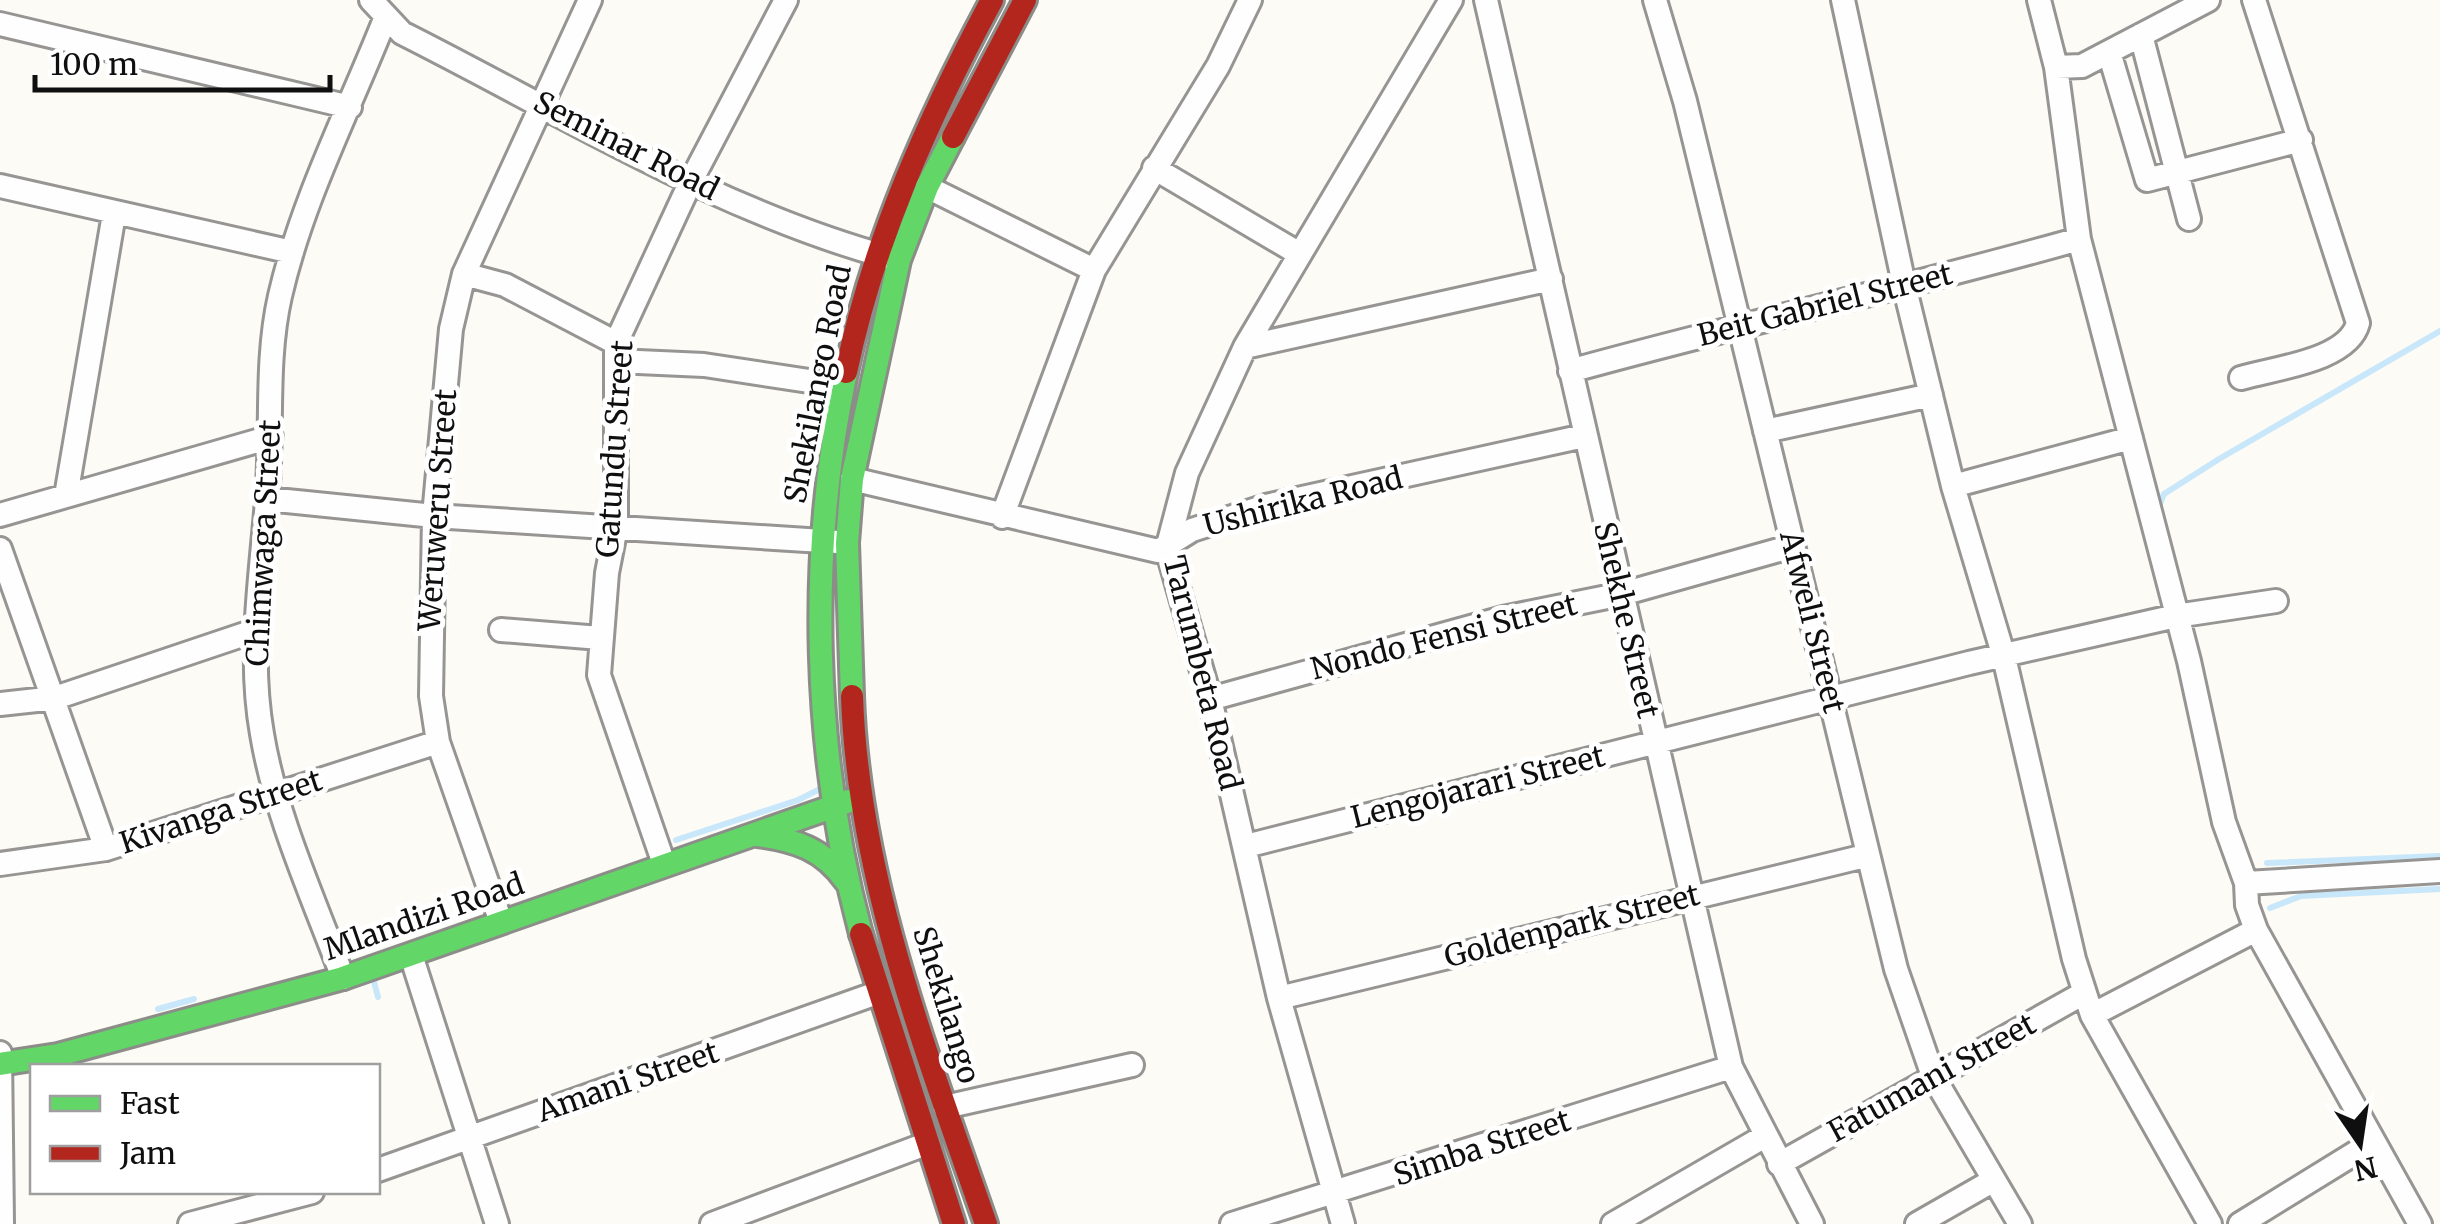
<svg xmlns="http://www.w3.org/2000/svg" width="2440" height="1224" font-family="Merriweather,serif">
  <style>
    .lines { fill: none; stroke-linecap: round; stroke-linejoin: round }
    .stream { stroke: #c8e7fa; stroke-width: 6 }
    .street-casing { stroke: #969593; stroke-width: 28 }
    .fast-casing { stroke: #8c8c89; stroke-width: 28 }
    .jam-casing { stroke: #8c8c89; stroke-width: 28 }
    .street { stroke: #fffefe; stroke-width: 22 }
    .fast { stroke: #63d668; stroke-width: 22 }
    .jam { stroke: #b3261e; stroke-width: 22 }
    .labels { text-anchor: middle; stroke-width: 10; stroke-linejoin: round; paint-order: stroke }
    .street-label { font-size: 30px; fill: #0f0f0f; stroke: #fff }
  </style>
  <rect width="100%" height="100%" fill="#fcfbf5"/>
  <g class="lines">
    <!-- stream -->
    <path class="stream" d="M2157,511l7,-17 55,-35 221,-128
      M676,840l122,-40 22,-11
      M2267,863l173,-7
      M2270,908l31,-12 139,-7
      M373,978l5,19
      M158,1009l36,-10"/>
    <defs>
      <path id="street" d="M371,0l31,33c159,80 316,178 489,225
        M1486,0l245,1067 81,157
        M1655,0l30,101 211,868 37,107 87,148
        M1843,0l62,289 48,197 51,171 70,302 18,56 118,209
        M2039,0l17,67 23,172 110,422 35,161 22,61
        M0,24l350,83
        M2141,35l48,184
        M2109,52l38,128 154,-40
        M2056,67l26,-1 126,-66
        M1154,168l144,85
        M0,186l292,66
        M927,187l167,83
        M464,274l41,11 111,58
        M1245,347l306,-68
        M616,361l88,4 138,21
        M1570,371c169,-47 340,-84 509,-132
        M2241,378c33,-10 107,-17 117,-55l-104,-323
        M1765,431l166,-36
        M852,479l306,72 34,-21 74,-24 318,-70
        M1953,486l178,-48
        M66,496l48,-282
        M267,499l167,17 404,26
        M0,515l271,-78
        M1002,517l92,-247 124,-204 32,-66
        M0,549l106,300
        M501,630l99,8
        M1210,699l293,-81 119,-24 171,-48
        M0,704l55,-6 199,-67
        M1246,846l723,-183 207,-47 100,-15
        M0,864l106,-15 332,-107
        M664,864l-65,-189 8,-102 9,-46v-184l75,-162 95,-181
        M501,922l-63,-180 -7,-46 3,-180 17,-187 13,-55 126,-274
        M2256,930l164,294
        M411,955l86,269
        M343,978c-29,-79 -67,-160 -81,-244 -14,-79 -1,-156 5,-234 6,-68 -2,-138 13,-204 22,-96 69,-186 105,-277
        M1279,998l586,-142
        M2092,1015l164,-85 -9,-25 -1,-22 194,-12
        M0,1053l2,171
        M945,1107l187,-42
        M1779,1164l305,-171
        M378,1170l499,-177
        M190,1224l122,-32
        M712,1224l214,-80
        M1232,1224l499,-157
        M1343,1224l-64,-226 -69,-299 -43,-150 20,-76 58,-126 206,-347
        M1613,1224l152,-88
        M1917,1224l77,-44
        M2240,1224l133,-82"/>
      <path id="fast" d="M846,372c-39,182 -33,382 15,562
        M852,696l-5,-153 5,-64 47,-219 28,-73 26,-50
        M758,835c38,5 65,14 88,46
        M0,1064l58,-9 285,-77 506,-177"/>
      <path id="jam" d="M953,137l72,-137
        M846,372c28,-133 82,-253 146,-372
        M852,696c6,181 75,358 134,528
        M861,934l93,290"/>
    </defs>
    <!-- street casing -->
    <use href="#street" class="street-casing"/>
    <!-- fast casing -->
    <use href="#fast" class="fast-casing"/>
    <!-- jam casing -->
    <use href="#jam" class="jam-casing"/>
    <!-- street -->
    <use href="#street" class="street"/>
    <!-- fast -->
    <use href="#fast" class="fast"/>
    <!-- jam -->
    <use href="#jam" class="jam"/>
  </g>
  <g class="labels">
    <!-- street labels -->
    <g class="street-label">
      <text transform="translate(626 146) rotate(27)" y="10">Seminar Road</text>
      <text transform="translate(1825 305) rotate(-14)" y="10">Beit Gabriel Street</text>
      <text transform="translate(818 384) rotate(-79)" y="10">Shekilango Road</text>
      <text transform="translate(615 449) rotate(-86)" y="10">Gatundu Street</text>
      <text transform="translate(1303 502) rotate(-14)" y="10">Ushirika Road</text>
      <text transform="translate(438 510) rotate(-86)" y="10">Weruweru Street</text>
      <text transform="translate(264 543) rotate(-87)" y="10">Chimwaga Street</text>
      <text transform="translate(1626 620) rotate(77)" y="10">Shekhe Street</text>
      <text transform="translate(1812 622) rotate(76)" y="10">Afweli Street</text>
      <text transform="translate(1444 637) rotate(-14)" y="10">Nondo Fensi Street</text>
      <text transform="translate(1202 673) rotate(76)" y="10">Tarumbeta Road</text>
      <text transform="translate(1478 787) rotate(-14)" y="10">Lengojarari Street</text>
      <text transform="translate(221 812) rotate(-18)" y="10">Kivanga Street</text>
      <text transform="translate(424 917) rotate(-19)" y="10">Mlandizi Road</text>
      <text transform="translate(1572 926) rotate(-14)" y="10">Goldenpark Street</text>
      <text transform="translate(946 1005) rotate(73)" y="10">Shekilango</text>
      <text transform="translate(1932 1078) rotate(-29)" y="10">Fatumani Street</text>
      <text transform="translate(628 1082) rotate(-19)" y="10">Amani Street</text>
      <text transform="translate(1482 1148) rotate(-18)" y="10">Simba Street</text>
    </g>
  </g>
  <!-- legend -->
  <rect x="30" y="1064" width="350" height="130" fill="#ffffff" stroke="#9f9f9f" stroke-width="2.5"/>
  <rect x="50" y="1096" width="50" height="15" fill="#63d668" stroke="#9f9f9f" stroke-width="2.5"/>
  <text x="120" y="1114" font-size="30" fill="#0f0f0f">Fast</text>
  <rect x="50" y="1146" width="50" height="15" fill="#b3261e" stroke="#9f9f9f" stroke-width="2.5"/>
  <text x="120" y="1164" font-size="30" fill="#0f0f0f">Jam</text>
  <!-- north arrow -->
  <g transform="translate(2360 1144) rotate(167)" stroke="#ffffff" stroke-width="8" paint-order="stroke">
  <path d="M0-8L18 38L0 25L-18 38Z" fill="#0f0f0f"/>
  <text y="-15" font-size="28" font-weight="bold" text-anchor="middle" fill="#0f0f0f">N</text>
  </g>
  <!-- scale -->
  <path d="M35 75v15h295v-15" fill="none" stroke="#0f0f0f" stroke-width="5"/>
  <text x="50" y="75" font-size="30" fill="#0f0f0f" stroke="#ffffff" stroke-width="8" paint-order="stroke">100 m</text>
</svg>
